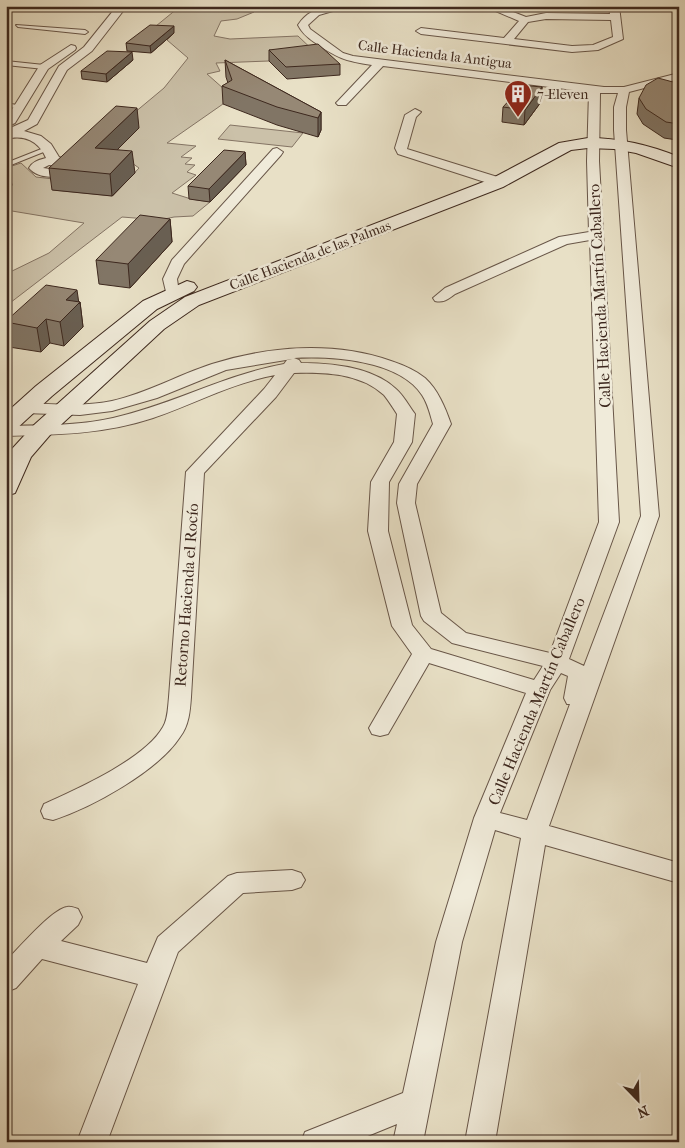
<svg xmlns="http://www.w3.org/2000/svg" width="685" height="1148" font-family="'IM FELL French Canon',serif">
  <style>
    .green { fill: #cbc1a9; stroke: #847464 }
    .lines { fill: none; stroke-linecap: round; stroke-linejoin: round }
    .service-casing { stroke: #685648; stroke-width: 2 }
    .minor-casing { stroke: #685648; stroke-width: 2 }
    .secondary-casing { stroke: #3d281e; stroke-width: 2 }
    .service { fill: #f0ebda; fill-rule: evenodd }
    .minor { fill: #f0ebda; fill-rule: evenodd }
    .secondary { fill: #f0ebda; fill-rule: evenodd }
    .wall { fill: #817565; stroke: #3d281e }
    .shaded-wall { fill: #695f52; stroke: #3d281e }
    .building { fill: #968875; stroke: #3d281e }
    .labels { text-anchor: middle; stroke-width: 5; stroke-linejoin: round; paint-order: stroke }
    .far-street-label { font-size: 14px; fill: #3d281e; stroke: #f0ebda }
    .far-poi-label { font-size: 14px; fill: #3d281e; stroke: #f0ebda; text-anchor: start }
    .street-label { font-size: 16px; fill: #3d281e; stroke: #f0ebda }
  </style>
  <rect width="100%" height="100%" fill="#e8e0c6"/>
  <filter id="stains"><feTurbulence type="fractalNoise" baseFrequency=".004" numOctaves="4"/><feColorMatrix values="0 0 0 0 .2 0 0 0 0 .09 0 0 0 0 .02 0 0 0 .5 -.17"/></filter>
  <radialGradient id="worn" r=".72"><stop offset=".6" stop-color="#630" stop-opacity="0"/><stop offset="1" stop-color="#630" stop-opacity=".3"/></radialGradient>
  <!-- green -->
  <path class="green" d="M167,6h62l-2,5 27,1 -17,7 -16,2 -7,15 16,3 68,-3 20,19 -49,6 -53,2 4,8 -13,3 26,23 -66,46 29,3 -15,11 11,1 -7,6 10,1 -8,7 9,3 -24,18 19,6 19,3 -17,14 -19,1 -14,3 -38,-3 -116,89v-32l43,-21 35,-30 -78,-13v-15l6,-10 -6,-17 15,-5 15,14 26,3 -9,10 60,6 26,-28 -17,-12 -4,-8 16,-35 30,-25 24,-30 -21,-18 7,-7 -18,-7 22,-18z
    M230,125l73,8 -11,14 -74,-8z"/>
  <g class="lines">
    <defs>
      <path id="service" d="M16,25l69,5 3,2 -3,2 -67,-7z
        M6,61l38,4 3,2 -3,2 -38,-4z
        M6,103l16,3 -3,2 -13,-1z
        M49,146l3,2 -1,1 -45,18v-4z"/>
      <path id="minor" d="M117,6h10l-35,45 -25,19 -30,54 -13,7 17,5 10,8 8,13 10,4 3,7c-10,11 -33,12 -43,0 4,-7 10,-8 17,-10 -7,-17 -22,-24 -40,-19v-9l22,-10 31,-54 25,-19zM49,165l10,1 -9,3 -7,-1z
        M329,6h21l-31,9 -11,10 2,4 33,24 10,3 251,31h20l55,-14v6l-50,13 -3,15v23l33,386 -110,310 130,37v20l-134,-38 -50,297h-30l56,-304 -26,-8 -33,112 -39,200h-30l4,-18 -44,18h-52l4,-10 98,-39 33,-151 38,-124 52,-125 -97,-30 -41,71 -8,2 -8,-2 -3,-6 43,-74 -20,-28 -24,-95 3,-49 23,-40 3,-28c-4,-6 -8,-13 -13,-19 -24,-22 -60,-23 -90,-22l-18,24 -72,76 -13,224c-1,14 -2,28 -11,40 -22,34 -89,71 -127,83l-9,-2 -3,-7 3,-7c33,-15 101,-45 119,-77 5,-8 5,-21 6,-30l17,-225 78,-83 11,-14c-43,8 -81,29 -122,43 -48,16 -97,17 -147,18v-10c36,-1 72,0 107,-8 59,-13 111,-43 171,-54l3,-4 5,-1 -66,11 -69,28 -45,13 -32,4 -55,-2 -6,-1 -2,-4 2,-4 6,-1c29,1 58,4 87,-2 35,-8 66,-26 100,-37 57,-18 122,-23 179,-3 12,4 24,9 34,17 13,12 20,29 26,46l-34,60 -2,19 26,110 25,20 84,20 49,-131 -9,-282 -23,4 -112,50c-7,5 -11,9 -20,7l-2,-3 12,-10 114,-51 30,-5 -2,-71 2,-69 -206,-26 -37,39h-8l-2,-2 2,-2 34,-36c-27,-4 -35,-7 -58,-23 -7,-5 -12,-9 -16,-17 8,-12 17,-16 31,-19zM600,93h18l-4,14v23l27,386 -57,150 -15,-7 50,-137 -20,-361zM294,358c38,-2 105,2 128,37 6,9 8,19 11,29l-34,60 -2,19 24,113 3,5 28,22 91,23 -9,14 -103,-31 -19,-24 -24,-94 1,-49 23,-40 3,-28c-6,-8 -11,-18 -19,-25 -23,-22 -65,-26 -95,-26l-2,-3zM561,673l7,3 -4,22 3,6h3l-43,116 -27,-7 50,-123z
        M484,6h14l28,11 20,-4 64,1 -1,-8h10l4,33 -25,11 -26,2 -151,-18 -5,-3 5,-3 83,10 15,-17zM546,19l65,1 2,17 -20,8 -21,1 -58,-7 14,-17z
        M71,45l4,1 1,2 -1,2 -27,19 -33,54 -9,4v-8l34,-54z
        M415,109l6,3 -5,5 -9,32 97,30 1,3 -1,3h-10l-96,-31 -3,-6 10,-33z
        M277,148l6,4 -2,3 -97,109 -7,15 2,14 -2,3h-10l-4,-17 9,-19 101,-111z
        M292,870l9,3 4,7 -4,7 -9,3 -49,3 -65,59 -71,190h-30l61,-158 -96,-25 -26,29 -10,4v-31c12,-12 46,-52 61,-54 4,-1 8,1 11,2l4,8 -4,8 -17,16 86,22 11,-26 70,-61 9,-3z"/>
      <path id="secondary" d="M671,6h8v6l-5,-1z
        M588,138c31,0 62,7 91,19v11l-43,-15 -22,-4 -26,-1 -17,2 -68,37 -304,118 -35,24 -114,106 -19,22 -16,36 -9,3v-38l5,-8 23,-25 116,-104 35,-24 306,-118 68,-36z
        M187,281l7,2 3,4 -3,4 -37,18 -105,87 -38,35 -8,2v-20l30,-27 107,-85z"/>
    </defs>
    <!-- service casing -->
    <use href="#service" class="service-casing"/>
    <!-- minor casing -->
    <use href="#minor" class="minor-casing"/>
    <!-- secondary casing -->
    <use href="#secondary" class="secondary-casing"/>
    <!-- service -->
    <use href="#service" class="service"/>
    <!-- minor -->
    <use href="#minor" class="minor"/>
    <!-- secondary -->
    <use href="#secondary" class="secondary"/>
  </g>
  <!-- wall -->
  <path class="wall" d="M174,33l-23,20 -24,-2 -1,-8z
    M269,50l71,14v11l-53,4 -18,-18z
    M133,60l-26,22 -25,-3 -1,-8z
    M225,60l96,52v18l-3,7 -41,-12 -54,-21 -1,-18 6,-3 -2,-6z
    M679,86v52l-2,2 -13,-2 -21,-14 -6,-10 2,-16z
    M542,87l-1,15 -17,23 -22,-3 1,-15z
    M139,128l-22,22 18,23 -23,23 -60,-6 -3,-22z
    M245,152l1,13 -36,37 -21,-3 -1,-13z
    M170,219l2,23 -42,46 -31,-4 -3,-24z
    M79,302h1l3,25 -19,19 -14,-3 -9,9 -32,-5 -3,-16v-10z"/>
  <!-- shaded-wall -->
  <path class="shaded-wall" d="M174,26v7l-23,20 -1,-7z
    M132,52l1,8 -26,22 -1,-8z
    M542,87l-1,15 -17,23 1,-15z
    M137,108l2,20 -41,41 -3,-21z
    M321,112v18l-3,7v-19z
    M132,151l3,22 -23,23 -2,-22z
    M245,152l1,13 -36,37 -1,-13z
    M8,163l4,22 -6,10v-29z
    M170,219l2,23 -42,46 -2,-24z
    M77,290l2,14 1,-2 3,25 -19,19 -4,-24 6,-22z
    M46,319l4,24 -9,9 -4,-24z"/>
  <!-- building -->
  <path class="building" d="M150,25l24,1 -24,20 -24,-3z
    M318,44l22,20 -54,3 -17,-17z
    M107,51l25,1 -26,22 -25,-3z
    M225,60l96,52 -3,6 -41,-11 -55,-21 10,-6z
    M658,78l15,4 6,4v38l-13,-2 -20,-13 -7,-11 7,-13z
    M520,85l22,2 -17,23 -22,-3 11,-12z
    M116,106l21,2 -42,40 37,3 -22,23 -61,-6z
    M224,150l21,2 -36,37 -21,-3z
    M140,215l30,4 -42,45 -32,-4z
    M46,285l31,5 -11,10 14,2 -20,20 -14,-3 -9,9 -31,-6v-1z"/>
  <!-- icons -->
  <defs>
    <symbol id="building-pin" viewBox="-11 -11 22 30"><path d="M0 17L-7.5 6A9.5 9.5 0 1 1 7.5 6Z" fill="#8f2418" stroke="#f0ebda"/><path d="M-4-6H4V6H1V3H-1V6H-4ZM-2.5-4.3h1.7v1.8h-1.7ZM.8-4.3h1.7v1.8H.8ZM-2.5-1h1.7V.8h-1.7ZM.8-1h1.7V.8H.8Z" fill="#fff"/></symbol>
  </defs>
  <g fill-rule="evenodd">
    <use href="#building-pin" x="502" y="78" width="32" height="43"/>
  </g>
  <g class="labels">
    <!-- far-street labels -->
    <g class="far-street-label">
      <text transform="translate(435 54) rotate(7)" y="5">Calle Hacienda la Antigua</text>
      <text transform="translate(310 255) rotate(-21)" y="5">Calle Hacienda de las Palmas</text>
    </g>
    <!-- far-poi labels -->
    <g class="far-poi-label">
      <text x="537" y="99">7-Eleven</text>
    </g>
    <!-- street labels -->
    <g class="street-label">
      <text transform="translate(599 296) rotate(-93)" y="6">Calle Hacienda Martín Caballero</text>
      <text transform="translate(186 595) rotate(-86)" y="6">Retorno Hacienda el Rocío</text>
      <text transform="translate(536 701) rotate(-67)" y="6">Calle Hacienda Martín Caballero</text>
    </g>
  </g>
  <!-- margin -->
  <rect width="685" height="1148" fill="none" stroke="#e8e0c6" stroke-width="25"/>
  <rect x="8" y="8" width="670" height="1133" fill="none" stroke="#3d281e" stroke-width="2.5"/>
  <rect x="12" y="12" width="660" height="1123" fill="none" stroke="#3d281e"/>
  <!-- north arrow -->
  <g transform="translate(638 1100) rotate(157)" stroke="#f0ebda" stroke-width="4" paint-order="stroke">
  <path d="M0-4L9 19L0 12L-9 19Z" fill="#3d281e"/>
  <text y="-8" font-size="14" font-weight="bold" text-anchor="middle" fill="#3d281e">N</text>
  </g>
  <rect width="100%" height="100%" filter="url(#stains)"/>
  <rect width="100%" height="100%" fill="url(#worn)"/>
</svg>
